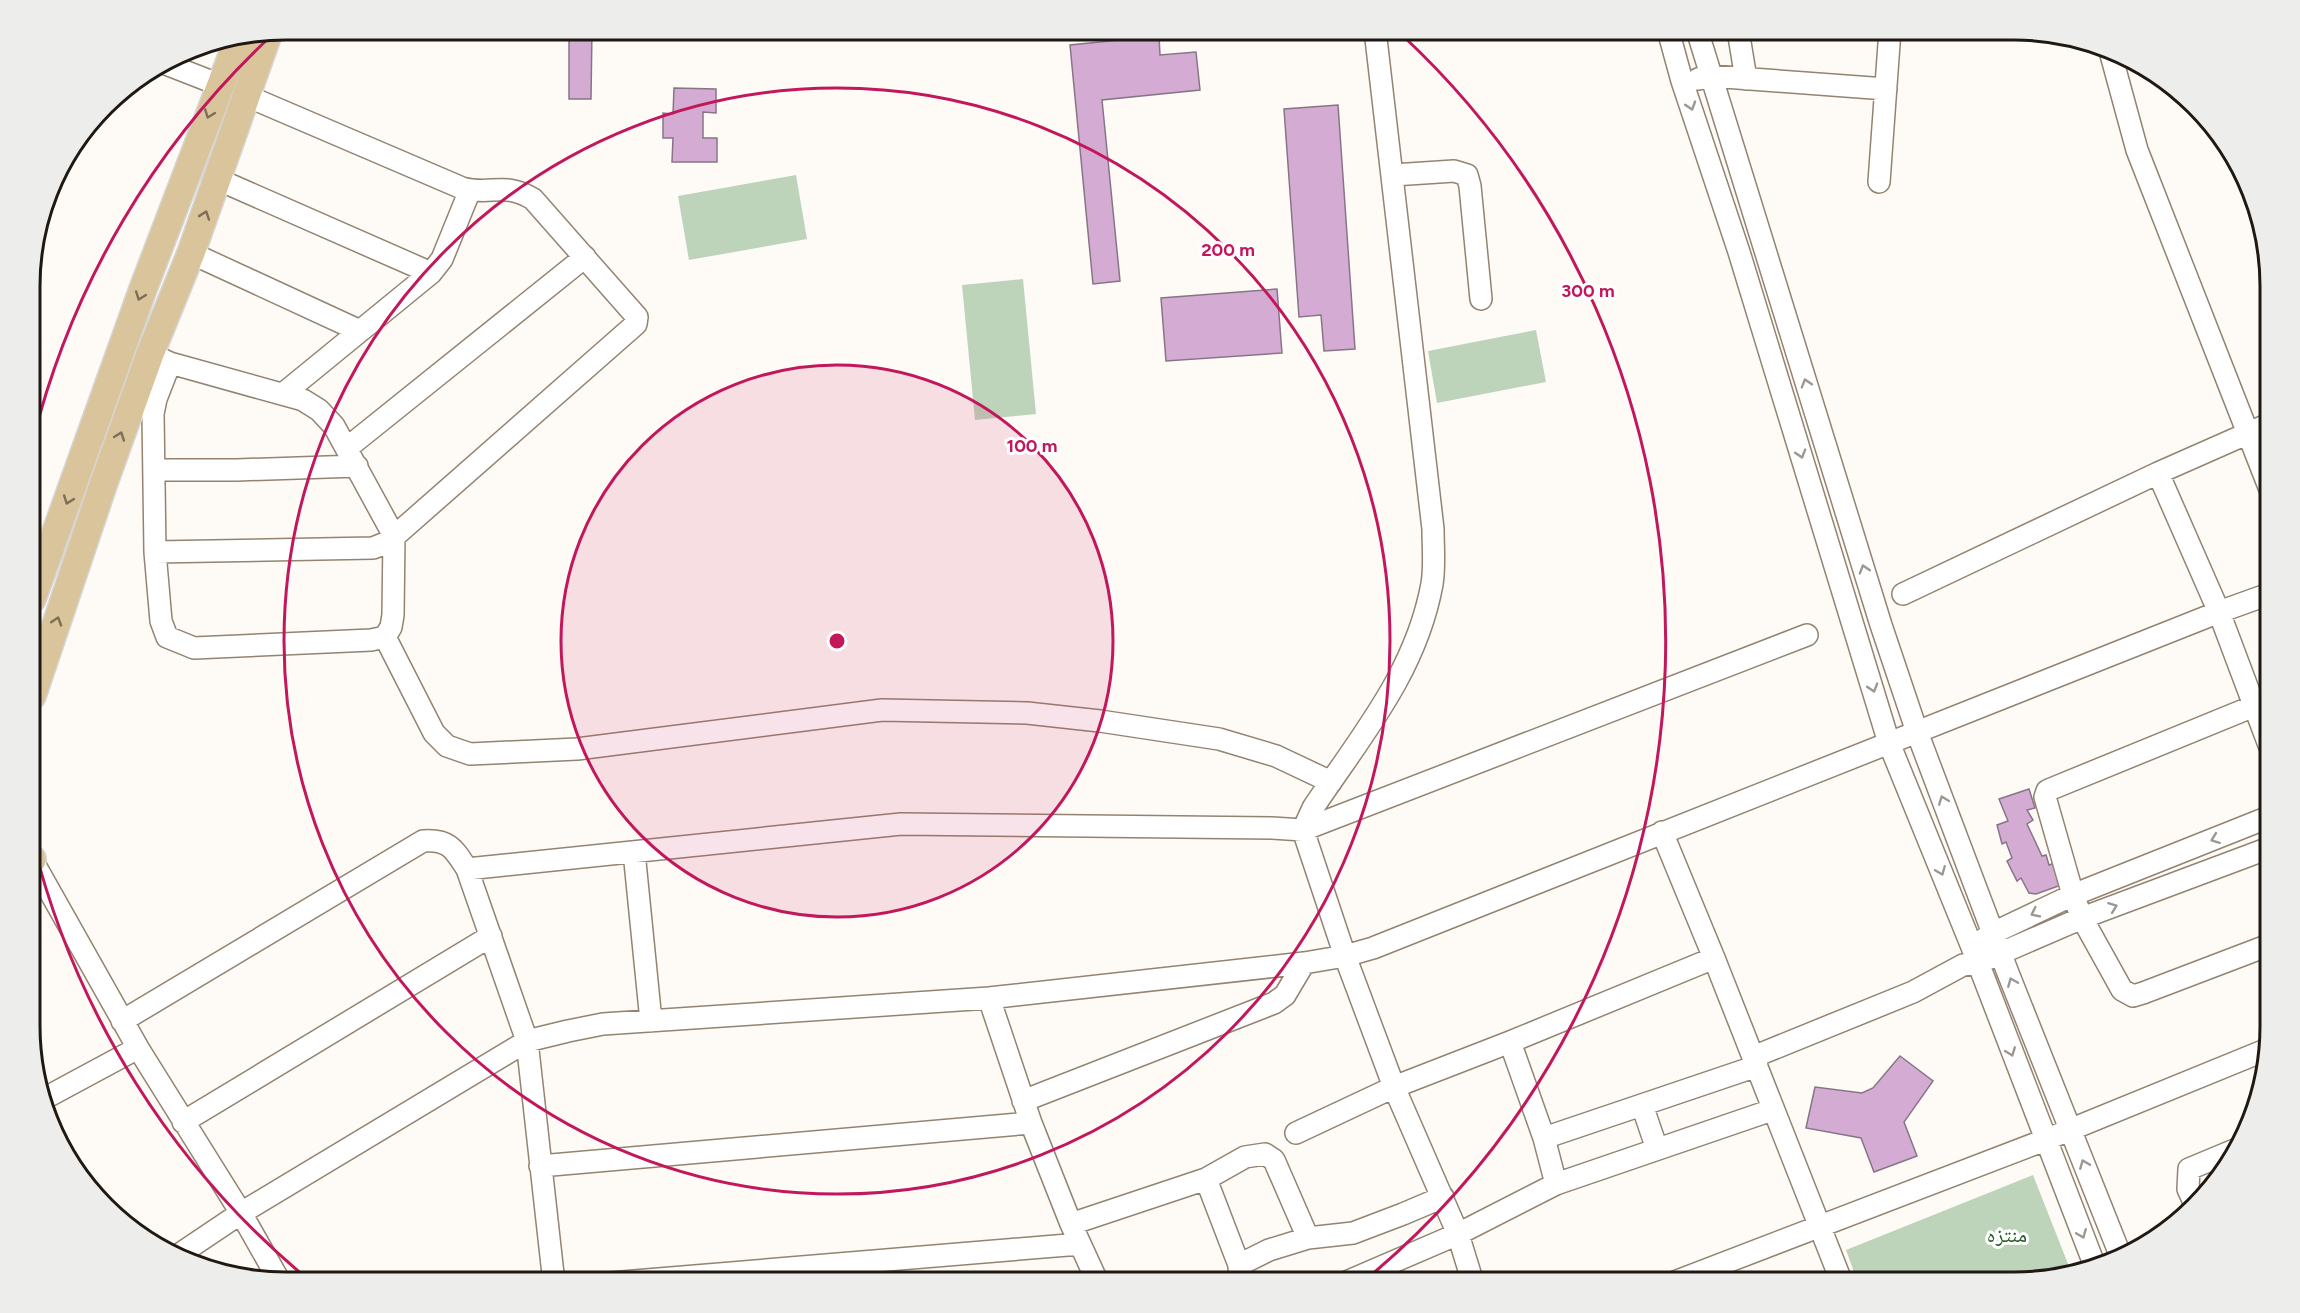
<svg xmlns="http://www.w3.org/2000/svg" width="2300" height="1313" font-family="Figtree,'Noto Naskh Arabic',sans-serif">
  <style>
    .green { fill: #bdd4bb }
    .building { fill: #d4acd3; stroke: #877586; stroke-width: 1.5 }
    .lines { fill: none; stroke-linecap: round; stroke-linejoin: round }
    .minor-casing { stroke: #938371; stroke-width: 24 }
    .major-casing { stroke: #d7d6d4; stroke-width: 30 }
    .minor { stroke: #fff; stroke-width: 21 }
    .major { stroke: #dac49c; stroke-width: 27 }
    .oneway { stroke: #9b9894 }
    .oneway2 { stroke: #7d6e57 }
    .ring { fill: none; stroke: #c2185b; stroke-width: 3 }
    .labels { text-anchor: middle; stroke-width: 6; stroke-linejoin: round; paint-order: stroke }
    .park-label { font-size: 21px; fill: #295e29; stroke: #fff }
    .rim { fill: none; stroke: #201912; stroke-width: 3 }
    .centre { fill: #c2185b; stroke: #fff; stroke-width: 3 }
    .ring-label { font-size: 18px; text-anchor: middle; font-weight: bold; fill: #c2185b; stroke: #fff; stroke-width: 6; stroke-linejoin: round; paint-order: stroke }
  </style>
  <rect width="100%" height="100%" fill="#fefaf6"/>
  <!-- green -->
  <path class="green" d="M796,175l11,64 -118,21 -11,-64z
    M1023,279l13,135 -61,6 -13,-135z
    M1536,330l10,52 -109,21 -9,-52z
    M2033,1175l39,99 -42,8 -172,1 -12,-33z"/>
  <!-- building -->
  <path class="building" d="M569,30h23l-1,69h-22z
    M1159,36l1,19 36,-3 4,38 -98,10 18,181 -27,3 -23,-239z
    M674,88l42,1v24l-13,-1v26h14v24h-45l1,-24h-10v-25l10,1z
    M1338,105l17,244 -31,2 -3,-36 -22,2 -15,-208z
    M1277,289l5,64 -116,8 -5,-63z
    M2029,789l6,19 -8,2 6,10 -6,4 15,32 4,-1 3,10 9,-3 6,22 -28,10 -7,-1 -8,-15 -4,3 -10,-20 5,-3 -6,-16 -4,2 -5,-19 11,-4 -9,-22z
    M1900,1056l33,25 -29,41 13,34 -43,16 -13,-34 -55,-10 9,-41 47,6 11,-5z"/>
  <g class="lines">
    <defs>
      <path id="minor" d="M1668,30l14,51 57,171 150,491 83,204 124,322
        M1697,30l184,595 36,107 91,241 113,284
        M1738,30l8,49
        M2110,51l27,99 132,337
        M166,64l54,21
        M1698,79l13,-3 175,13
        M1393,175l61,-4 13,4 3,11 11,113
        M217,179l214,94
        M1879,182l11,-152
        M191,253l169,78
        M150,354l20,9 133,37 16,10 15,16 60,110 -1,79 -2,12 -6,10 -14,3 -177,8 -27,-11 -6,-16 -6,-69 -2,-138 3,-15 14,-36
        M283,394l148,-121 11,-14 28,-69
        M347,448l238,-191
        M154,470h83l120,-4
        M2158,473l61,139 50,133
        M155,552l218,-4 15,-6 248,-218 1,-7 -104,-118c-29,-18 -42,-3 -71,-11l-215,-92
        M1903,594l255,-121 111,-49
        M385,637l49,96 13,13 23,8 107,-5 305,-39 145,3 73,8 119,18 57,17 55,26
        M2254,706l-203,83 -4,2 -2,6 28,98 9,23 40,72 11,6 10,-3 126,-48
        M1662,832l52,126 128,325
        M634,852l17,169
        M32,860l106,188 103,165 39,69
        M1981,941l12,-8 80,-38 196,-78
        M989,998l42,125 40,101 27,59
        M122,1021l301,-180c26,-2 31,8 44,28
        M1510,1042l34,96 12,46
        M1753,1057l160,-65 50,-27 15,-2 104,-45 187,-70
        M47,1097l91,-49
        M1023,1101l251,-98 11,-8 19,-32
        M1642,1105l15,44
        M183,1122l308,-186
        M1296,1133l98,-46 116,-45 204,-84
        M1544,1138l213,-72
        M540,1166l491,-43
        M1206,1179l33,86 1,18
        M2193,1200l-5,-11 1,-20 48,-20
        M1071,1224l135,-45 39,-22 20,-3 9,6 34,78
        M177,1256l64,-43 286,-172 41,-10 35,-7 386,-26 315,-35 41,-7 28,-8 846,-336 50,-18
        M1239,1265l30,-15 39,-12 45,-5 50,-19 40,-17
        M554,1283l-27,-242 -60,-172 434,-45 371,4 31,2 10,-22c48,-72 103,-136 119,-224 3,-18 1,-37 1,-55l-58,-499
        M610,1283l470,-39
        M1344,1283l114,-49 98,-50 216,-74
        M1473,1283l-15,-49 -64,-147 -49,-131 -42,-126 504,-195
        M1672,1283l373,-143 223,-91"/>
      <path id="major" d="M32,599l111,-310 95,-249
        M32,696l70,-208 48,-134 41,-101 77,-219
        M32,859v1"/>
    </defs>
    <!-- minor casing -->
    <use href="#minor" class="minor-casing"/>
    <!-- major casing -->
    <use href="#major" class="major-casing"/>
    <!-- minor -->
    <use href="#minor" class="minor"/>
    <!-- major -->
    <use href="#major" class="major"/>
  </g>
  <!-- one-way arrows -->
  <defs><path id="oneway-chevron" d="M-2-3.5L2.5 0L-2 3.5" fill="none" stroke-width="1.6" stroke-linecap="round" stroke-linejoin="round" transform="scale(1.5)"/></defs>
  <g class="oneway">
    <use href="#oneway-chevron" transform="translate(1691 106) rotate(72)"/>
    <use href="#oneway-chevron" transform="translate(1806 383) rotate(-107)"/>
    <use href="#oneway-chevron" transform="translate(1801 454) rotate(73)"/>
    <use href="#oneway-chevron" transform="translate(1864 569) rotate(-107)"/>
    <use href="#oneway-chevron" transform="translate(1873 688) rotate(73)"/>
    <use href="#oneway-chevron" transform="translate(1943 800) rotate(-111)"/>
    <use href="#oneway-chevron" transform="translate(2215 839) rotate(159)"/>
    <use href="#oneway-chevron" transform="translate(1941 871) rotate(68)"/>
    <use href="#oneway-chevron" transform="translate(2113 907) rotate(-21)"/>
    <use href="#oneway-chevron" transform="translate(2035 913) rotate(154)"/>
    <use href="#oneway-chevron" transform="translate(2012 982) rotate(-112)"/>
    <use href="#oneway-chevron" transform="translate(2011 1052) rotate(69)"/>
    <use href="#oneway-chevron" transform="translate(2084 1164) rotate(-112)"/>
    <use href="#oneway-chevron" transform="translate(2082 1234) rotate(68)"/>
  </g>
  <g class="oneway2">
    <use href="#oneway-chevron" transform="translate(209 114) rotate(111)"/>
    <use href="#oneway-chevron" transform="translate(205 215) rotate(-71)"/>
    <use href="#oneway-chevron" transform="translate(140 296) rotate(110)"/>
    <use href="#oneway-chevron" transform="translate(120 436) rotate(-70)"/>
    <use href="#oneway-chevron" transform="translate(68 500) rotate(110)"/>
    <use href="#oneway-chevron" transform="translate(57 621) rotate(-72)"/>
  </g>
  <!-- distance rings -->
  <circle cx="837" cy="641" r="276" fill="#c2185b" fill-opacity=".12"/>
  <g class="ring">
    <circle cx="837" cy="641" r="276"/>
    <circle cx="837" cy="641" r="553"/>
    <path d="M310 1281A829 829 0 0 1 33 842M33 440A829 829 0 0 1 272 35M1402 35A829 829 0 0 1 1364 1281"/>
  </g>
  <g class="labels">
    <!-- park labels -->
    <g class="park-label">
      <text x="2007" y="1242">منتزه</text>
    </g>
  </g>
  <!-- crop -->
  <path d="M0 0H2300V1313H0ZM286 40H2014A246 246 0 0 1 2260 286V1026A246 246 0 0 1 2014 1272H286A246 246 0 0 1 40 1026V286A246 246 0 0 1 286 40Z" fill="#ededec" fill-rule="evenodd"/>
  <path class="rim" d="M286 40H2014A246 246 0 0 1 2260 286V1026A246 246 0 0 1 2014 1272H286A246 246 0 0 1 40 1026V286A246 246 0 0 1 286 40Z"/>
  <circle cx="837" cy="641" r="9" class="centre"/>
  <g class="ring-label">
    <text x="1228" y="256">200 m</text>
    <text x="1588" y="297">300 m</text>
    <text x="1032" y="452">100 m</text>
  </g>
</svg>
